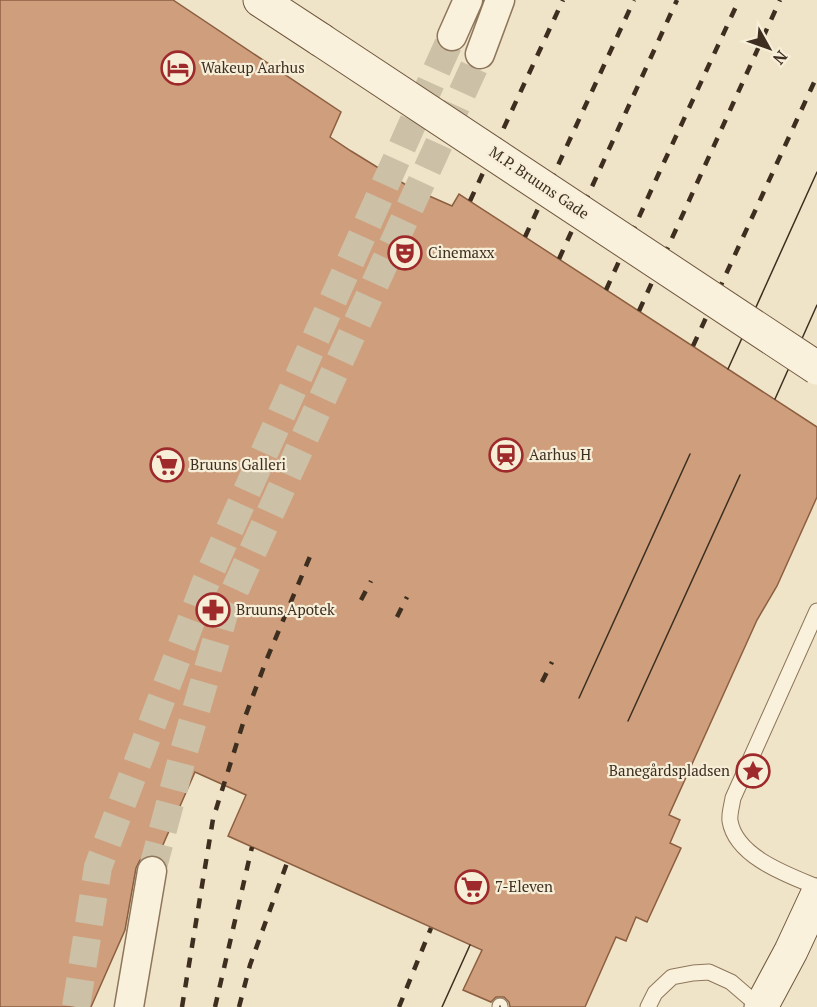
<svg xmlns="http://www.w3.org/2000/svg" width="817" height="1007" font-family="'PT Serif',serif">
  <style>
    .building { fill: #cf9f7d; stroke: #8d5f41; stroke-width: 1.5 }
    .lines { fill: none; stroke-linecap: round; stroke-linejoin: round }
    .street-tunnel { stroke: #ccc0a6; stroke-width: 28; stroke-dasharray: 28 14; stroke-linecap: butt }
    .lane-casing { stroke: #8d765c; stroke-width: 17 }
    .street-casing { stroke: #8d765c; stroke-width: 31 }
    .secondary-casing { stroke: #6f573f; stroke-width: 35 }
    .lane { stroke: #faf1dc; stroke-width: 15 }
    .street { stroke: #faf1dc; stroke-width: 28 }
    .secondary { stroke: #faf1dc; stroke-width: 33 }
    .tram { stroke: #3d2e20; stroke-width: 1.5 }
    .rail { stroke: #3d2e20; stroke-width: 4.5; stroke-dasharray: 10 10; stroke-linecap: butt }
    .secondary-bridge-casing { stroke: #6f573f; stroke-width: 35; stroke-linecap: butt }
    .secondary-bridge { stroke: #faf1dc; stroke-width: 33 }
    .labels { text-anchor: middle; stroke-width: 4.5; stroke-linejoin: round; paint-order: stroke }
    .poi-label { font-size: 15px; fill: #3d2e20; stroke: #f7eed8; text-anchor: start }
    .street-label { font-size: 15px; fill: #3d2e20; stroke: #f7eed8 }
  </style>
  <rect width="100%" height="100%" fill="#f0e4c8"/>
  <!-- building -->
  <path class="building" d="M0,0h173l168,112 -11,25 21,14 60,37 41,18 7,-12 358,233v70l-40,89 -20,34 -88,195 11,5 -10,23 11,5 -34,74 -11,-5 -10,24 -10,-4 -31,70h-75l-1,-5 -5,-5h-8l-5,5 -28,-12 19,-40 -254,-114 18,-41 -51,-23 -37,84 -4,-1 -8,1 -6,4 -4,8 -11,62 -34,77h-91z"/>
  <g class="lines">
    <!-- street-tunnel -->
    <path class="street-tunnel" d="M152,871l30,-113 42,-144 256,-560
      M76,1007l22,-140 107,-283 247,-548"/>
    <defs>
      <path id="lane" d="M817,611l-84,187c-1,7 -4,16 -3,23 6,36 58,54 87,66
        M500,1007v-1
        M648,1007l7,-14 17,-16 21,-4 16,-1 22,10 29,25"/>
      <path id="street" d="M452,36l16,-36
        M480,54l20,-54
        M129,1007l23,-136"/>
      <path id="secondary" d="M260,0l61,40
        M761,1007l30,-56 26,-56"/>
    </defs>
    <!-- lane casing -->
    <use href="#lane" class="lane-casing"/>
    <!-- street casing -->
    <use href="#street" class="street-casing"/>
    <!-- secondary casing -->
    <use href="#secondary" class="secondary-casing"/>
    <!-- lane -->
    <use href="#lane" class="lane"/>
    <!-- street -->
    <use href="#street" class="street"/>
    <!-- secondary -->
    <use href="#secondary" class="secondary"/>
    <!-- tram -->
    <path class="tram" d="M728,369l89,-197
      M775,399l42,-94
      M579,698l111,-244
      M628,721l112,-246
      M442,1007l28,-62
      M500,1007v-1"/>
    <!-- rail -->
    <path class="rail" d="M470,201l93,-201
      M525,237l109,-237
      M559,259l118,-259
      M606,290l53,-117 80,-173
      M639,311l141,-311
      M693,346l124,-270
      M361,600l10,-19
      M397,617l10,-20
      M542,682l10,-20
      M182,1007l31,-188 32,-102 21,-56 45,-107
      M215,1007l37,-160
      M239,1007l11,-42 37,-102
      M399,1007l32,-79"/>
    <defs>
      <path id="secondary-bridge" d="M321,40l496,328"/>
    </defs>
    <!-- secondary-bridge casing -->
    <use href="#secondary-bridge" class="secondary-bridge-casing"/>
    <!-- secondary-bridge -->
    <use href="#secondary-bridge" class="secondary-bridge"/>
  </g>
  <!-- icons -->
  <defs>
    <symbol id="hotel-ring" viewBox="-11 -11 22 22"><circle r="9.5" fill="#f7eed8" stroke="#9e2a2b" stroke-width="1.5"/><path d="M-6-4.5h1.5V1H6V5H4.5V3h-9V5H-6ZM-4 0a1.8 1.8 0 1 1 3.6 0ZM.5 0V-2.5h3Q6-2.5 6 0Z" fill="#9e2a2b"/></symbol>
    <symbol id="theatre-ring" viewBox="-11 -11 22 22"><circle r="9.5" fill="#f7eed8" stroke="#9e2a2b" stroke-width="1.5"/><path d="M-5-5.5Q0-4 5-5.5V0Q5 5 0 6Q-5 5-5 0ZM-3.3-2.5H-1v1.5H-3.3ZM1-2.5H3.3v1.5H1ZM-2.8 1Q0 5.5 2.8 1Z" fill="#9e2a2b"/></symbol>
    <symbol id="station-ring" viewBox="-11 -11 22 22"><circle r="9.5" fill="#f7eed8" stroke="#9e2a2b" stroke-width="1.5"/><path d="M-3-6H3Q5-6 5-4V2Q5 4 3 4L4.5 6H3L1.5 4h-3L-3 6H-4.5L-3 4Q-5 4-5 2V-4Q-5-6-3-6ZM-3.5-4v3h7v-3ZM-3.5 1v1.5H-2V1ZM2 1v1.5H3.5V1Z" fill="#9e2a2b"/></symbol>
    <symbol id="supermarket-ring" viewBox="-11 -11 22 22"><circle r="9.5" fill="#f7eed8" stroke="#9e2a2b" stroke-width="1.5"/><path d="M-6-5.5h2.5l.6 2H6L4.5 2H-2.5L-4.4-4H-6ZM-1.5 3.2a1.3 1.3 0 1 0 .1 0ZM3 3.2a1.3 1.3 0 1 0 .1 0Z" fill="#9e2a2b"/></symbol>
    <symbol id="pharmacy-ring" viewBox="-11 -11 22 22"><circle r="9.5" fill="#f7eed8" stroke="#9e2a2b" stroke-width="1.5"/><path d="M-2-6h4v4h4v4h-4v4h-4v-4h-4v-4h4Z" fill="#9e2a2b"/></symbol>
    <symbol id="sight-ring" viewBox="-11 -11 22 22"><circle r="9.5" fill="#f7eed8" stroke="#9e2a2b" stroke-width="1.5"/><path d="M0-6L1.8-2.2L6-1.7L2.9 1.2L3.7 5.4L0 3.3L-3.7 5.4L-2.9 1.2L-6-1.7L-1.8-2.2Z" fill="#9e2a2b"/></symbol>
  </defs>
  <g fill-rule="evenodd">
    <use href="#hotel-ring" x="159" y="49" width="38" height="38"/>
    <use href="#theatre-ring" x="386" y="234" width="38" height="38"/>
    <use href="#station-ring" x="487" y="436" width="38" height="38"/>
    <use href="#supermarket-ring" x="148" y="446" width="38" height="38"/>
    <use href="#pharmacy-ring" x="194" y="591" width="38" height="38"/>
    <use href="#sight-ring" x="734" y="752" width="38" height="38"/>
    <use href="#supermarket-ring" x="453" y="868" width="38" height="38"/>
  </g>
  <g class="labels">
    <!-- poi labels -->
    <g class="poi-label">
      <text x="201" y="73">Wakeup Aarhus</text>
      <text x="428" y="258">Cinemaxx</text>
      <text x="529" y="460">Aarhus H</text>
      <text x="190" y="470">Bruuns Galleri</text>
      <text x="236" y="615">Bruuns Apotek</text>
      <text x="730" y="776" text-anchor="end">Banegårdspladsen</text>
      <text x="495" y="892">7-Eleven</text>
    </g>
    <!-- street labels -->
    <g class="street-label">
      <text transform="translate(539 183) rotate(34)" y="5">M.P. Bruuns Gade</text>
    </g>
  </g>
  <!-- north arrow -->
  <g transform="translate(769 48) rotate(130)" stroke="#f7eed8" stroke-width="4.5" paint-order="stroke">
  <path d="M0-4.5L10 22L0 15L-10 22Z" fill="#3d2e20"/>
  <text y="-9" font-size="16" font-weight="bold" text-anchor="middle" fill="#3d2e20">N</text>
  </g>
</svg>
